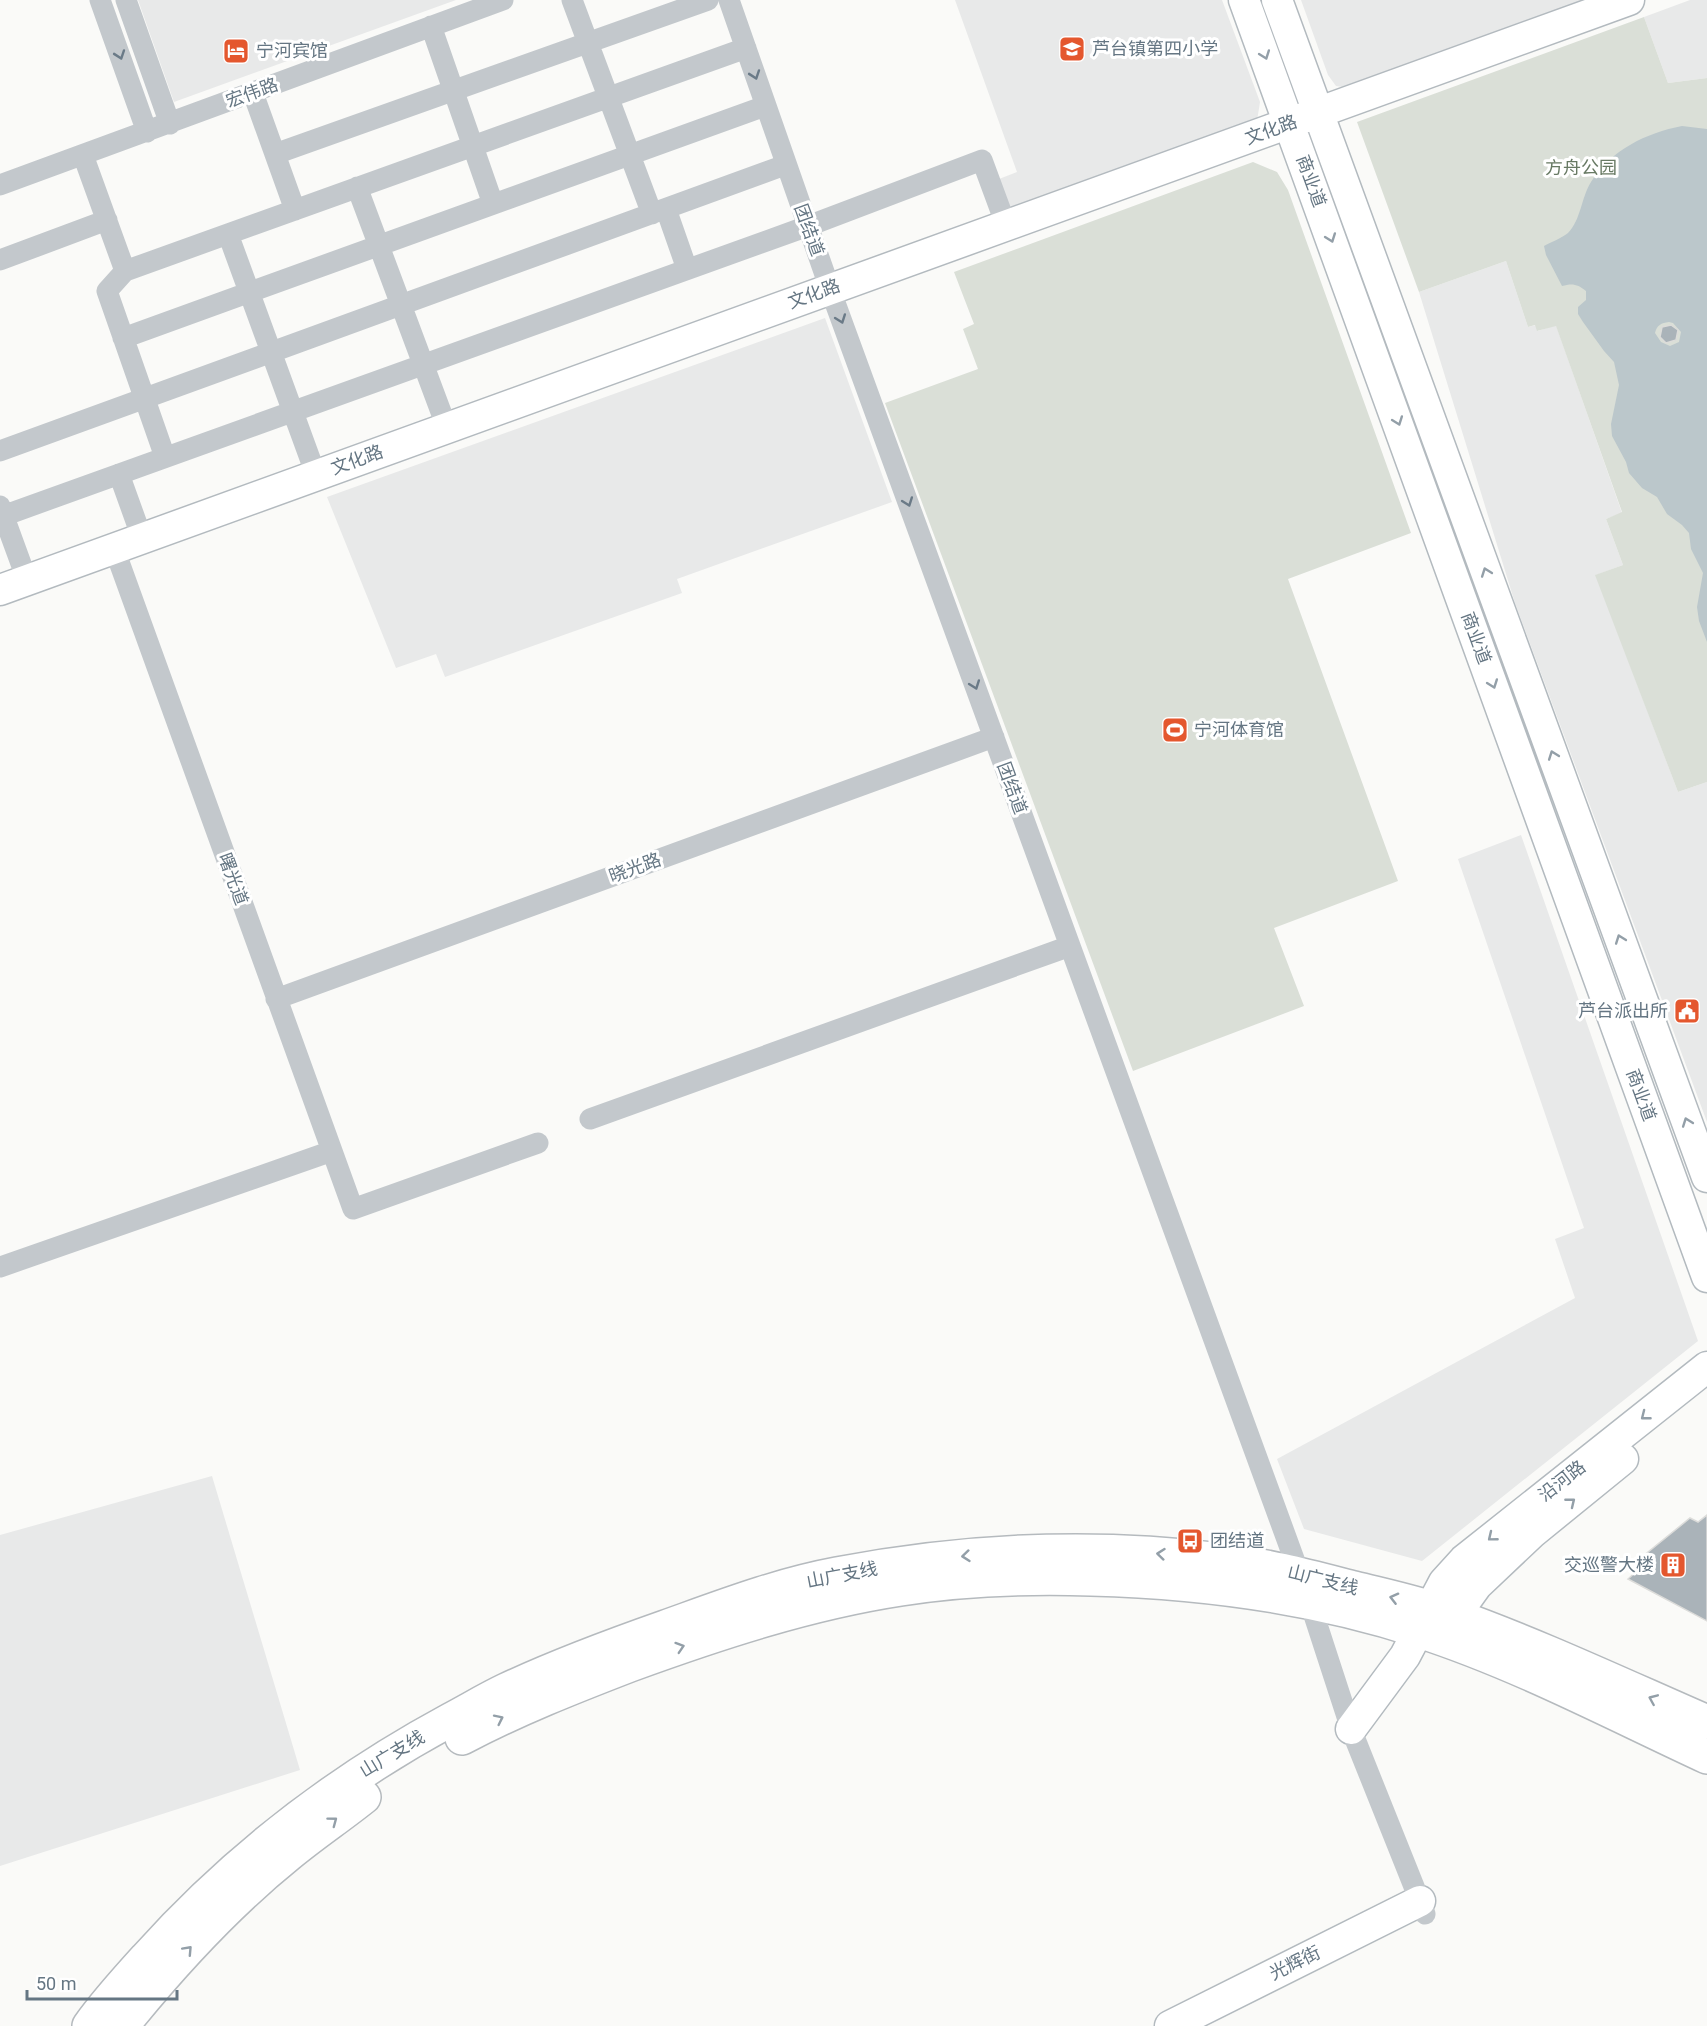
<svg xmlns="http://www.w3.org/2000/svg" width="1707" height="2026" font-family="Roboto,'Noto Sans SC',sans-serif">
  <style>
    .built { fill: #e8e9e9 }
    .green { fill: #dadfd7 }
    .water { fill: #bbc7cb; fill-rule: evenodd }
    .building { fill: #aab3b9; stroke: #dcdcda; stroke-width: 1.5 }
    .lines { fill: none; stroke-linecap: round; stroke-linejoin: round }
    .secondary-casing { stroke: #b3babf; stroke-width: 33 }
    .primary-casing { stroke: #b5babe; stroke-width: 36 }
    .street { stroke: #c3c8cc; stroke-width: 21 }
    .secondary { stroke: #fff; stroke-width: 30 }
    .primary { stroke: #fff; stroke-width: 33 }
    .oneway { stroke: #6a7a87 }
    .oneway2 { stroke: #939fa8 }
    .labels { text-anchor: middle; stroke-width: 6; stroke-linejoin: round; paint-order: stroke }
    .poi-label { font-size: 18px; fill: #657683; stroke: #fff; text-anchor: start }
    .street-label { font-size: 18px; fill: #657683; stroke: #fff }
    .park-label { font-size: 18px; fill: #687a64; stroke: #fff }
  </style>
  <rect width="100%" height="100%" fill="#fafaf8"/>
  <!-- built -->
  <path class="built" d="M138,0h318l-282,102z
    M955,0h267l38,102 -3,19 -246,90 -12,-32 18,-7z
    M1301,0h295l-247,88 -13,-2 -8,-11z
    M1690,0h17v78l-39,5 -24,-66z
    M1506,261l22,66 8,-2 2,6 18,-6 66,188 -16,6 17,46 -27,10 82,217 29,-10v340l-192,-519 -96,-311z
    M825,318l67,184 -215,77 5,14 -237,84 -9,-23 -40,14 -69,-171z
    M1521,835l177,506 -276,220 -118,-32 -27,-70 298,-161 -20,-59 29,-11 -126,-369z
    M212,1476l88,294 -300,96v-331z"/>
  <!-- green -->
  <path class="green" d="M1644,17l24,66 39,-5v704l-29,10 -83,-217 28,-10 -17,-46 16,-7 -66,-186 -19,5 -2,-6 -7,2 -22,-66 -87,31 -62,-170z
    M1253,162l24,10 11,18 123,343 -123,46 110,302 -124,47 30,78 -171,65 -248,-668 93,-34 -15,-40 11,-5 -20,-52z"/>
  <!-- water -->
  <path class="water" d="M1682,126l25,3v513l-8,-21 -2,-14 6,-34 -12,-24 -2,-16 -7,-8 -15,-11 -10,-17 -15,-9 -13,-15 -3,-11 -14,-26 -1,-12 8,-39 -5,-23 -10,-11 -21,-29 -5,-8v-7l8,-7v-9c-8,-7 -14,-8 -24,-5l-16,-31 -2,-9c7,-4 18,-8 24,-13 13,-13 13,-35 23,-51 20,-32 55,-49 91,-56zM1669,322l4,1 8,9 -2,10 -9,4 -9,-4 -6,-9c2,-8 6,-10 14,-11z"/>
  <!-- building -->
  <path class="building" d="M1671,325l7,5 -2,10 -10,3 -6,-6 2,-10z
    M1707,1515v106l-79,-42 12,-11 -3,-7 53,-43 8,4z"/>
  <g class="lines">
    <defs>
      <path id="secondary" d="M1244,0l463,1277
        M1277,0l430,1177
        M0,590l1629,-590
        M1441,1635l36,-50 55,-52 91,-74
        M1351,1729l54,-73 39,-74 20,-22 243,-193
        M1170,2026l250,-125"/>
      <path id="primary" d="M462,1738c55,-29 111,-51 168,-73 88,-32 179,-62 271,-76 63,-10 126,-12 190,-10 112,3 221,17 328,52 99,32 193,82 288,126
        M89,2026c17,-24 38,-47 58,-69 86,-96 190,-176 303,-237 19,-10 37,-21 56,-30 51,-24 105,-44 159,-63 56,-20 113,-42 172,-53 126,-24 258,-30 385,-14 45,5 89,17 132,28 32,8 65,15 96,26 87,31 172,71 257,108
        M122,2026c50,-62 104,-121 166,-171 24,-20 51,-38 76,-58"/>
    </defs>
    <!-- secondary casing -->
    <use href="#secondary" class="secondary-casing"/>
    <!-- primary casing -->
    <use href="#primary" class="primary-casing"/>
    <!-- street -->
    <path class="street" d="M100,0l47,132
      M126,0l44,124
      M572,0l80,214
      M729,0l101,289 479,1311 42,129 74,185
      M431,26l62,178
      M253,93l42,117
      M275,154l433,-154
      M83,155l42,116 621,-223
      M0,185l503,-185
      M357,187l90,241
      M666,209l21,60
      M228,234l88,241
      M0,260l107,-40
      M125,271l-18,20 58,166
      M123,338l642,-232
      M0,451l785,-286
      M119,474l23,64
      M0,506l27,74
      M0,517l808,-291 174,-66 24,65
      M114,548l239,661 185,-66
      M276,999l718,-262
      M590,1119l480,-173
      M0,1267l332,-116"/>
    <!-- secondary -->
    <use href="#secondary" class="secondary"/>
    <!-- primary -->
    <use href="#primary" class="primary"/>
  </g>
  <!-- one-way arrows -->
  <defs><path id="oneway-chevron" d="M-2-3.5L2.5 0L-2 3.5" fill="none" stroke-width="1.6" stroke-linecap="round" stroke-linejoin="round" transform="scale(1.5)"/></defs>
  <g class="oneway">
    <use href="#oneway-chevron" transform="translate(120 55) rotate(71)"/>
    <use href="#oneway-chevron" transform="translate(755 75) rotate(71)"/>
    <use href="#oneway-chevron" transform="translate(841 319) rotate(70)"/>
    <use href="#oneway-chevron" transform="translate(908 502) rotate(70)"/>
    <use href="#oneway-chevron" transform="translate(975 685) rotate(70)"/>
  </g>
  <g class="oneway2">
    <use href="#oneway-chevron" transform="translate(1265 55) rotate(70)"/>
    <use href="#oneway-chevron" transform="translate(1331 238) rotate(70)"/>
    <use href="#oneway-chevron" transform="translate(1398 421) rotate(70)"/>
    <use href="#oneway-chevron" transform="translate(1486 572) rotate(-110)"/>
    <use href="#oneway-chevron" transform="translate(1493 684) rotate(70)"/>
    <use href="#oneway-chevron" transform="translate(1553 755) rotate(-110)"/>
    <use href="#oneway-chevron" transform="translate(1620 939) rotate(-110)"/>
    <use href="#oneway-chevron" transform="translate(1687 1122) rotate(-110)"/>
    <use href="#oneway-chevron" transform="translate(1645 1416) rotate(142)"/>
    <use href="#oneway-chevron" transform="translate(1571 1502) rotate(-39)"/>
    <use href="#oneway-chevron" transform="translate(1492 1537) rotate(141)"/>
    <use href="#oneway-chevron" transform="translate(1161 1554) rotate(-174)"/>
    <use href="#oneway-chevron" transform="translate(966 1556) rotate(174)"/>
    <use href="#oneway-chevron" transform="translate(1394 1598) rotate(-166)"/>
    <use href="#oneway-chevron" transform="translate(680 1647) rotate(-18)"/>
    <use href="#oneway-chevron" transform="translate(1653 1699) rotate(-157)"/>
    <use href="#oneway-chevron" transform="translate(499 1719) rotate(-26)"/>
    <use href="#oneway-chevron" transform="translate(333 1821) rotate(-37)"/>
    <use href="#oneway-chevron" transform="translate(188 1950) rotate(-47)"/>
  </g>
  <!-- icons -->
  <defs>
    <symbol id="school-square" viewBox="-11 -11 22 22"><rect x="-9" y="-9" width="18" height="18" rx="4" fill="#e4572e" stroke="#fff"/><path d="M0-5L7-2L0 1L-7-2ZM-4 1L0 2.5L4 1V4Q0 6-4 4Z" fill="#fff"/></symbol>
    <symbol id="hotel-square" viewBox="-11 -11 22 22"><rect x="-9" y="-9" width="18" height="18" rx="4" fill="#e4572e" stroke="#fff"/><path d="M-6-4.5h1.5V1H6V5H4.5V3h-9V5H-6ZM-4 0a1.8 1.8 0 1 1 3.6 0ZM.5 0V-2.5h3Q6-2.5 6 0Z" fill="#fff"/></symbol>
    <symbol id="stadium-square" viewBox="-11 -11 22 22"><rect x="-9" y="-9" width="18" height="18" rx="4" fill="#e4572e" stroke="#fff"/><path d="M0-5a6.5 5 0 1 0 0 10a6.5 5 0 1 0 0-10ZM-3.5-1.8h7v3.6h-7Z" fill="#fff"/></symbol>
    <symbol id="civic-square" viewBox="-11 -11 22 22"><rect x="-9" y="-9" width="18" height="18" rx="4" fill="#e4572e" stroke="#fff"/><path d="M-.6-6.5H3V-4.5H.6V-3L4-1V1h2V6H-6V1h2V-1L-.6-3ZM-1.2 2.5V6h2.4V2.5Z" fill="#fff"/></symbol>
    <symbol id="bus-square" viewBox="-11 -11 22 22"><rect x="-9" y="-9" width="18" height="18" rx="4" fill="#e4572e" stroke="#fff"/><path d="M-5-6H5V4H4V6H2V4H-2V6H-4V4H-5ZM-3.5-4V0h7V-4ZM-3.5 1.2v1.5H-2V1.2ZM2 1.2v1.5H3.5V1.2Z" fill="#fff"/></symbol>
    <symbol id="building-square" viewBox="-11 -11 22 22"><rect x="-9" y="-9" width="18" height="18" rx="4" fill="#e4572e" stroke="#fff"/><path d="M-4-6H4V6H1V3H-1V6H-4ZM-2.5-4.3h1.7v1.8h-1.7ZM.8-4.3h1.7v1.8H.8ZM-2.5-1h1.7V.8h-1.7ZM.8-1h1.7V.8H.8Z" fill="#fff"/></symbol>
  </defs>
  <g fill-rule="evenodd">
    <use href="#school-square" x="1057" y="34" width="30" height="30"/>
    <use href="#hotel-square" x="221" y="36" width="30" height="30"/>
    <use href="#stadium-square" x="1160" y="715" width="30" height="30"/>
    <use href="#civic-square" x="1672" y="996" width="30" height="30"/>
    <use href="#bus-square" x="1175" y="1526" width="30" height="30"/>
    <use href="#building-square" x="1658" y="1550" width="30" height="30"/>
  </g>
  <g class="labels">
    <!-- poi labels -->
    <g class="poi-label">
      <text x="1092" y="55">芦台镇第四小学</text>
      <text x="256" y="57">宁河宾馆</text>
      <text x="1194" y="736">宁河体育馆</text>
      <text x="1668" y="1017" text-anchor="end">芦台派出所</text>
      <text x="1210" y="1547">团结道</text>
      <text x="1654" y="1571" text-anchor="end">交巡警大楼</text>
    </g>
    <!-- street labels -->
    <g class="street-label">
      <text transform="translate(252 93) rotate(-20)" y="6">宏伟路</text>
      <text transform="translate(1271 130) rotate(-20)" y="6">文化路</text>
      <text transform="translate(1311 181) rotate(70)" y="6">商业道</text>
      <text transform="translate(809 230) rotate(70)" y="6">团结道</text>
      <text transform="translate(814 294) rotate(-20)" y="6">文化路</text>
      <text transform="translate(357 460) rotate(-20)" y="6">文化路</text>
      <text transform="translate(1476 638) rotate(70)" y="6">商业道</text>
      <text transform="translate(1012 788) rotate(70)" y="6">团结道</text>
      <text transform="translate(635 868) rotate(-20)" y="6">晓光路</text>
      <text transform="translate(233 879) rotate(70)" y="6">曙光道</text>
      <text transform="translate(1641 1095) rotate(70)" y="6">商业道</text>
      <text transform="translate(1562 1481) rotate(-38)" y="6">沿河路</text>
      <text transform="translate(842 1575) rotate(-11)" y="6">山广支线</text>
      <text transform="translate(1323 1580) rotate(14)" y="6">山广支线</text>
      <text transform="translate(392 1754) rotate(-31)" y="6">山广支线</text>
      <text transform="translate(1295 1963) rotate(-26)" y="6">光辉街</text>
    </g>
    <!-- park labels -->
    <g class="park-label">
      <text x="1581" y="174">方舟公园</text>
    </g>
  </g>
  <!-- scale -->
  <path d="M27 1990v9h150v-9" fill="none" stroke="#657683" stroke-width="3"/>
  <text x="36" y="1990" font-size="18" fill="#657683" stroke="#ffffff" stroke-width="4.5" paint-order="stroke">50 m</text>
</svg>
